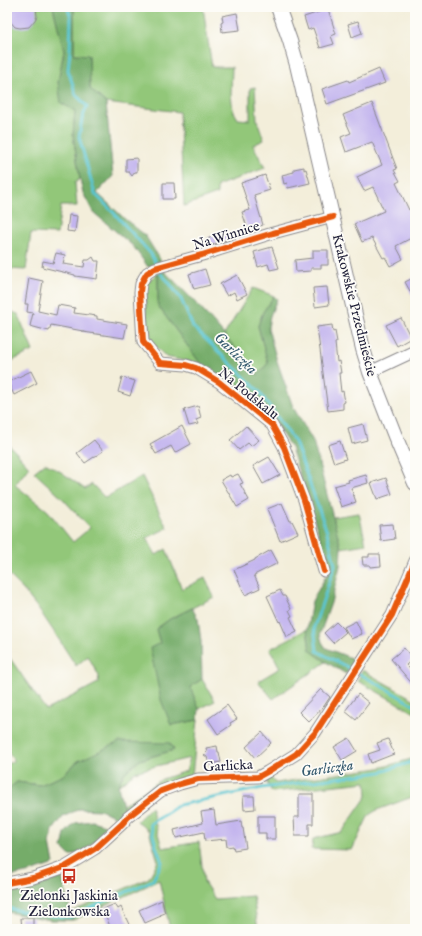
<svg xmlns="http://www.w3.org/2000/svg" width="422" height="936" font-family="'IM FELL English',serif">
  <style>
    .green { fill: #92c779; stroke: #5a745a }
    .forest { fill: #75ac69; stroke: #4c6752 }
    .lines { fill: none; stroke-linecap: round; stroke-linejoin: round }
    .stream { stroke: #5ac6d2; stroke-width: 3 }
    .building { fill: #c2b4ee }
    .minor-casing { stroke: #8a888a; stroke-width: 13 }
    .major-casing { stroke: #8a888a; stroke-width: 16 }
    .minor { stroke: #fff; stroke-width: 11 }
    .major { stroke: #fff; stroke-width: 14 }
    .cycleway-casing { stroke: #fdfcf7; stroke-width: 8 }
    .cycleway { stroke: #e8590c; stroke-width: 6 }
    .labels { text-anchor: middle; stroke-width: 3.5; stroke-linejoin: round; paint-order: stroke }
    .street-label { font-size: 14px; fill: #22223b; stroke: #fdfcf7 }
    .poi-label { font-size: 14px; fill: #22223b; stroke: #fdfcf7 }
    .water-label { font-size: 15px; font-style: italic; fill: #365b70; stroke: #fdfcf7 }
  </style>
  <rect width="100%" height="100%" fill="#fdfcf7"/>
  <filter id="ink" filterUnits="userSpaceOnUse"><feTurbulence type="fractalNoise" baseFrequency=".025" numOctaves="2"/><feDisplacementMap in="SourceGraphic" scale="8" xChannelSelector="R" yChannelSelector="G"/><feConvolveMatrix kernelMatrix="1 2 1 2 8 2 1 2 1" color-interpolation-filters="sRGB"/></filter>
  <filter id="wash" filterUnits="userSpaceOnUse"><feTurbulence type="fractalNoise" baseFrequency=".012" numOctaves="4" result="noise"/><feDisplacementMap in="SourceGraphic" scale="16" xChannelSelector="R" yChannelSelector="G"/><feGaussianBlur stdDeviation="0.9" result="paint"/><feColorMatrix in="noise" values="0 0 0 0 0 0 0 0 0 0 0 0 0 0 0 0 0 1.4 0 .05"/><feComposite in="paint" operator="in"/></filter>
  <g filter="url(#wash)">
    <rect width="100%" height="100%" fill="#f3eeda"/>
    <!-- green -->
    <path class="green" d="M7,7h46l11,44 -6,31 17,29 -2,24 7,44 -5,4 2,23h-16l-4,28 -26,-1 -5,37 -19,-1v-75l4,-63h-4z
      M74,7h129l9,60h20l-1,28 2,15 5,9 12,1v-32l5,-1 2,33 7,20 -11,5 12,23 -48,18v8l-33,12 -5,-94 -73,-9 -16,-14 -1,-34 -15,-1z
      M158,273v33l43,58 -35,-7 -14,-14 -6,-23v-37z
      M253,288l21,8 -11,16 -5,14 10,37 -9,12 -35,-40z
      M7,310l11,4 15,37 -26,12z
      M7,444l7,6 15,17 -14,18 33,26 25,31 17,-14 -27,-29 -29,-27 11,-9 16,9 24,17 7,-5 13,14 37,-22 25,52 -20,10 9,17 10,-6 16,40 23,-11 9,19 -44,22 -14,10 4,14 11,82 27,-5 -6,55 -31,12 -36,27 -2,-9 39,-26 24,-8 4,-13 -34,8 -21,6 -17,14 6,-13 16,-13 34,-10 -96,11 -16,15 -22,9 -23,-3 -10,8v-26l7,-3 -7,-11v-96l39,56 52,-27 1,-7 -11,-20 -12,10c-21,-32 -41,-67 -69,-93z
      M359,513l7,31 -25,4 -8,-31z
      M307,629l3,21 16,12 -53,37 -15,-18 22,-13 -10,-19z
      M362,670l53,30v13l-57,-32z
      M202,679l13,22 -16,8 -9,-22z
      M415,758v38l-38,14 -8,5 -17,35 -40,-1 1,-10 29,-7 25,-36 -1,-14 -94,10 -6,-11 4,-4 6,6 103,-15z
      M151,807l11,41 37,-6 5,40 11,17 38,-3 5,33h-88l-11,-49 -65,31 -21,9 -2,-8 78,-34 9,-17 -9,-30 -12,-10z"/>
    <!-- forest -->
    <path class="forest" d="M53,7h21v47l15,1 1,34 16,14 7,73 -16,17 29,27 19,15 16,26 -13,6 -15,-21 -40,-34 -10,-19 -3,-14 -7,-44 2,-24 -14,-8 -3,-21 6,-31z
      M164,271c34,32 64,68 94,104l10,-12 -10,-37 5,-14 11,-16 3,3 -7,17 -2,12 9,33 16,46 20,34 28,107 -1,18 -9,37 -11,31 2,8 4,6 30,12 -10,14 -20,-12 -16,-12 -3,-21 5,-28 18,-32 -39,-121 -17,-26 -52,-43 -21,-15 -43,-58v-33z
      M192,608l6,11 3,22 1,38 -12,8 9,22 -1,11 -27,5 -10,-25 -11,-52 10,-5 -4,-14 14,-10z
      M119,742l51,1 4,7 -34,10 -16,13 -6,13 7,28 -4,5 -21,-9 -21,-1 -16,8 -10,13 -3,13 4,21 -23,8 -24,5v-87l10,-8 23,3 22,-9 16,-15z
      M92,821l13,4 2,6 -22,19 -15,6 -8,-8 3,-15 10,-10z
      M62,877l11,43h-22l-44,-8v-20c21,-3 36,-7 55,-15z"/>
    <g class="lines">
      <!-- stream -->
      <path class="stream" d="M67,7l4,10 -1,33 -2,20 8,25 11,11 -5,13 -3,18 16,57 17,17 39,43 10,20 7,7 13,18 12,28 65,63 37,52 32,90 8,33 -21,62 3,24 36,19
        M358,673l34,19 23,14
        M7,908l27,6 36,3 83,-37 9,-18 -6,-16 -6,-22 29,-19 83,-17 119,-16 34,-11"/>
    </g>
    <g id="blocks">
      <!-- building -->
      <path class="building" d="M8,7h28l1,9 -2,4 -6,7 -9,1 -5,-1 -6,-7 -2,-9z
        M328,9l8,25 -5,2 3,8 -14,4 -7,-20 -5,2 -4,-13z
        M237,13l3,17 -18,2 -1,-9 2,-1 -1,-6z
        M358,21l4,12 -10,4 -4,-13z
        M379,69l6,14 -58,21 -5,-15 26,-9 1,2z
        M372,103l25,66 -3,1 6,11 -4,2 13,27 6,-3v29l-19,10 7,13 -13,7 -5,-9 -2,1 -11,-20 -10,4 -8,-18 30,-13 -11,-24 -9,4 -7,-14 25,-12 -10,-23 -26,10 -5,-15 10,-4 -8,-18z
        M137,158v14h-2l-3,4 -3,-4h-3v-13z
        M304,167v3l2,-1 4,14 -22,5 -1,-5 -3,1 -2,-9 12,-3v-3z
        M265,175l5,15 -16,5 9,30 -15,5 -6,-18 8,-2 -9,-27z
        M163,183h11l1,16h-12z
        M69,215l8,1 -2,16 -8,-1z
        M226,232l3,7 -20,7 -2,-7 3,-1v-1z
        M272,247l7,21 -9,2 -2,-6 -10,3 -4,-15z
        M313,250h15v15h-7v3h-10v3l-15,1 -1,-12 18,-2z
        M56,253l9,2 -2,9 21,3 1,-7h4l4,-3 2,4h4l-2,18 -22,-3v-1l-33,-8 1,-6 10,2z
        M205,269l5,16 -16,4 -5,-15z
        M237,275l10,19 -10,5 -3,-7 -7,4 -7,-12z
        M415,277v23l-10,-18z
        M29,278l14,3 -5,30 18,4 2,-10 17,3 -1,5 23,3v3l30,5 -3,14 -41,-6v-1l-32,-6 -2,6 -19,-5 3,-13 -6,-1 1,-8h-3z
        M327,287l2,18 -14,2 -2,-19z
        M401,318l10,20 -14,8 -11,-21z
        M332,325l1,7 2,-1 2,11 -2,1 2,19 2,-1 2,12h-2l1,10 1,9 2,-1 2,11 -2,1v6l-15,2 -11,-84z
        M31,371l6,12 -23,12 -6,-13z
        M122,377l13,4 -5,15 -12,-4z
        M198,406l3,12 -5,2 2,4 -9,2 -5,-16z
        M363,424l4,16 -15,4 -4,-16z
        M182,426l9,18 -16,9 -4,-7 -15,8 -6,-10z
        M246,426l13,14 -8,6 -3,-3 -9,7 -9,-10z
        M94,440l9,11 -18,12 -8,-10z
        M340,441l6,18 -12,4 -6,-18z
        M269,457l11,18 -17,9 -10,-18z
        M238,474l5,9 -3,1 9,16 -12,7 -16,-27 9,-5 1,2z
        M366,475l2,8 -17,5 5,14 -15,5 -7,-21 15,-4 -1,-2z
        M386,478l6,16 -15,5 -6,-16z
        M282,503l8,18h2l6,12 -18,8 -13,-32z
        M393,524l2,15 -14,2 -2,-16z
        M271,550l7,13 -24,12 6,13 -15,7 -11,-25 21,-10v-1z
        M369,554h11l1,12 -11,1v-2h-7l-1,-8h7z
        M280,590l3,6h2l6,13 -2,1 3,6 -2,1 7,15 -10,5 -7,-16 -1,1 -12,-26z
        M356,621l6,13 -11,5 -7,-12z
        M336,622l10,10 -13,11 -9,-10z
        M404,648l9,11 -7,6 9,9v13l-24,-28z
        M321,689l9,8 -6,9 -15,16 -10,-10z
        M358,694l11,9 -13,17 -11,-9z
        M227,705l10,14 -7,4 1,2 -13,9 -10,-15z
        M262,732l9,11 -16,15 -9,-11z
        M349,738l8,13 -15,9 -8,-13z
        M388,739l6,15 -23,9 -3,-9 12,-4 -3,-7z
        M217,746l1,6h1l2,10 -12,2 -2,-7 -3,-2 3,-3 -1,-4z
        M299,794h14v30h-4v12h-14l-1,-19h5z
        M243,796h11l1,13 -11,1z
        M214,810l2,15 25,-4 1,7h1l3,20 -12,2 -1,-4 -6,1 -1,-8 -21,2 -1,-9 -28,6 -2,-8 29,-7 -2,-11z
        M258,816h17v23h-9v-6h-8z
        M162,900l3,13 -5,2 1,1 -16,7 -6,-13z
        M115,904l3,5 3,-2 10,22h-20l-8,-20z
        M21,918h12v11h-11z"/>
    </g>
  </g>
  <g filter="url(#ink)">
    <use href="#blocks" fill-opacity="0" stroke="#8a888a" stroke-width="1"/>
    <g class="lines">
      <defs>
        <path id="minor" d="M370,372l45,-21
          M324,571l-20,-71 -20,-53 -12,-22 -53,-43 -23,-14 -10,-3 -26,-2 -17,-21 -3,-50 1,-8 3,-6 3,-5 8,-5 47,-13 71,-22 60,-16
          M7,883l26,-5 12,-4 20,-7 15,-9 16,-10 26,-24 6,-7 33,-26 19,-7 18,-5 60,-2 9,-5 29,-18 19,-21 77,-118 23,-54"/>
        <path id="major" d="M278,7l12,34 7,24 66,284 7,23 25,64 20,47"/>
      </defs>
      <!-- minor casing -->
      <use href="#minor" class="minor-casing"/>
      <!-- major casing -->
      <use href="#major" class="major-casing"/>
      <!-- minor -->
      <use href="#minor" class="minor"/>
      <!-- major -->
      <use href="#major" class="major"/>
      <defs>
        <path id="cycleway" d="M324,571l-20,-71 -20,-53 -12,-22 -53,-43 -23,-14 -10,-3 -26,-2 -17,-21 -3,-50 1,-8 3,-6 3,-5 8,-5 47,-13 71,-22 60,-16
          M7,883l26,-5 12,-4 20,-7 15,-9 16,-10 26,-24 6,-7 33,-26 19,-7 18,-5 60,-2 9,-5 29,-18 19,-21 77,-118 23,-54"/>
      </defs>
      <!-- cycleway casing -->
      <use href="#cycleway" class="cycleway-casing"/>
      <!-- cycleway -->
      <use href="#cycleway" class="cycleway"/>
    </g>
  </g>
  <!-- icons -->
  <defs>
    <symbol id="bus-bare" viewBox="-9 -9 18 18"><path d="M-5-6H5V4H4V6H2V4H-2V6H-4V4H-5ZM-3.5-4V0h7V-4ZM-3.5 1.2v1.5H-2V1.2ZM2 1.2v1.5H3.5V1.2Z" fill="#c8321e" stroke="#fdfcf7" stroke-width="2.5" paint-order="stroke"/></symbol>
  </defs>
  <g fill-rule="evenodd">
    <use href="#bus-bare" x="58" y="865" width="22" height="22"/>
  </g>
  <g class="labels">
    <!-- street labels -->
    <g class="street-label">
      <text transform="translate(226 235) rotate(-17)" y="5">Na Winnice</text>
      <text transform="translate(355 305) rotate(76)" y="5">Krakowskie Przedmieście</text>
      <text transform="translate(249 393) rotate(39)" y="5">Na Podskalu</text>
      <text transform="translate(228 765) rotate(-3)" y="5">Garlicka</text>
    </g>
    <!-- poi labels -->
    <g class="poi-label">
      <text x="69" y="900">Zielonki Jaskinia<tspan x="69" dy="16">Zielonkowska</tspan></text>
    </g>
    <!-- water labels -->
    <g class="water-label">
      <text transform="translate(236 353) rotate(44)" y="5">Garliczka</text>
      <text transform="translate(327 768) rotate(-8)" y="5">Garliczka</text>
    </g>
  </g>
  <!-- margin -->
  <rect width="422" height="936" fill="none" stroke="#fdfcf7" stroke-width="24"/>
</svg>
